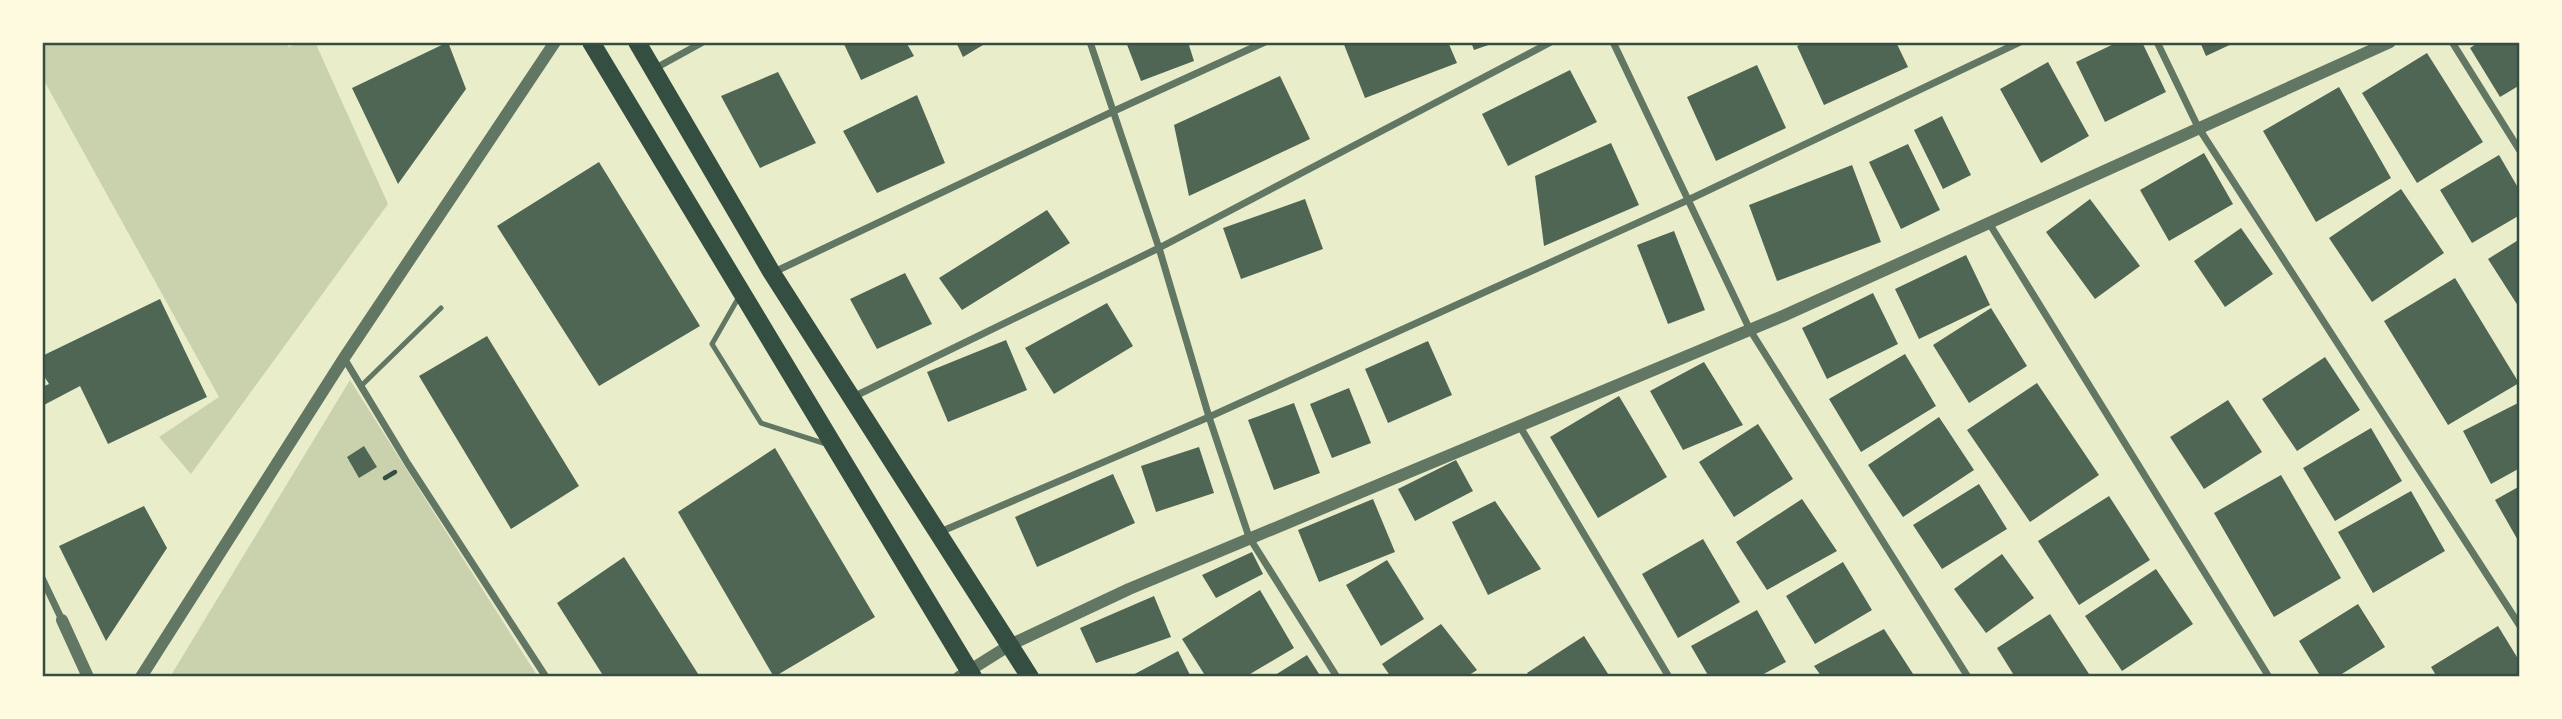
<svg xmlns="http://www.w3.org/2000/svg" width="2562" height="719" font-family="'Open Sans',sans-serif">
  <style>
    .green { fill: #cad2ad }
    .building { fill: #4f6655 }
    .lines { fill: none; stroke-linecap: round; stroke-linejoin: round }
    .path { stroke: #344e41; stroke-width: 4.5 }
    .service { stroke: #617663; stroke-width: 5 }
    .minor { stroke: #617663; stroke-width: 7 }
    .tertiary { stroke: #617663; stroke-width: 12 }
    .primary { stroke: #344e41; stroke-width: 18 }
    .neatline { fill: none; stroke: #344e41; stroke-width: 2.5 }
  </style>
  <rect width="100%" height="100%" fill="#e9edc9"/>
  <!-- green -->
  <path class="green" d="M42,42h242l5,5 10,-5h16l73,162 -197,270 -32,-37 60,-40 -177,-320z
    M350,380l188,297h-368z"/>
  <!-- building -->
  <path class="building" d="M448,42l18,47 -68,95 -46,-96z
    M843,42h63l8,14 -53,24z
    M956,42h32l-25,15z
    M1126,42h62l6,19 -53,20z
    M1343,42h105l9,21 -92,35z
    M1471,42h26l-23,8z
    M1807,42h89l12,25 -84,38 -27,-59z
    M2118,42h24l24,50 -61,30 -29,-60z
    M2200,42h36l-30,14z
    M2479,42h41v43l-20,12 -30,-49z
    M2427,53l56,89 -66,41 -55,-90z
    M2048,62l41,74 -48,27 -41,-74z
    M1757,65l29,63 -70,33 -29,-64z
    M1570,70l27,52 -89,44 -26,-52z
    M778,72l38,71 -56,25 -39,-72z
    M1280,76l30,63 -121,57 -15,-71z
    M2339,87l52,91 -75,44 -53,-91z
    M917,95l28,68 -68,30 -34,-62z
    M1942,116l29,59 -28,14 -29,-59z
    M1611,143l28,62 -95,41 -9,-70z
    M1908,144l32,66 -39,19 -32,-67z
    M2204,153l29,51 -64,37 -29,-51z
    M2499,155l21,36v24l-48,28 -32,-53z
    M599,162l101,164 -101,60 -102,-160z
    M1852,165l29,77 -104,39 -28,-76z
    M2401,189l43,64 -72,49 -43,-64z
    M1305,199l18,50 -82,30 -18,-51z
    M2090,199l50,67 -45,33 -49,-67z
    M1047,210l23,33 -108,67 -23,-32z
    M2241,228l32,46 -48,33 -31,-46z
    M1674,231l31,79 -37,14 -31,-79z
    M2520,239v70l-32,-50z
    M1966,255l24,50 -71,34 -24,-50z
    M905,273l27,51 -55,25 -27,-50z
    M2455,278l64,105 -71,42 -64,-104z
    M1873,293l25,51 -71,35 -25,-51z
    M160,299l47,98 -99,47 -28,-58 -38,20v-19l7,-3 -7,-11v-17z
    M1107,303l26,43 -79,48 -29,-46z
    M1991,308l36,58 -58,37 -36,-58z
    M487,336l92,150 -68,43 -92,-153z
    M1006,340l21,50 -79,32 -21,-50z
    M1428,341l24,54 -64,28 -23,-54z
    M1905,354l31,52 -75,46 -32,-53z
    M2325,357l35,53 -63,41 -35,-52z
    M1704,362l39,63 -60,25 -33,-59z
    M2037,383l62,92 -69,47 -63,-92z
    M1349,388l22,55 -39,15 -22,-54z
    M1619,396l48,81 -69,41 -48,-81z
    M2228,400l34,52 -58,37 -34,-52z
    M2520,402v66l-29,16 -28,-53z
    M1294,403l26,70 -46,17 -26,-70z
    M1939,417l35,53 -71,47 -35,-52z
    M1758,424l35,55 -59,38 -35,-55z
    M2371,428l31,53 -67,40 -32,-53z
    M364,446l13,21 -18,11 -12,-21z
    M1199,447l15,46 -58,19 -15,-46z
    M775,448l100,169 -101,60 -96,-165z
    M1456,460l17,31 -58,30 -17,-32z
    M1113,474l22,49 -98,44 -22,-50z
    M2281,475l60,103 -67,39 -60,-104z
    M1979,484l28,45 -65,40 -29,-44z
    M2520,486v58l-25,-44z
    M2411,491l34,60 -72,42 -35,-61z
    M2109,496l41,64 -71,45 -41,-64z
    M1373,499l22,53 -76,30 -21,-52z
    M1802,499l35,52 -70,39 -31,-48z
    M1495,501l46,68 -53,26 -36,-73z
    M144,506l23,42 -61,93 -47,-95z
    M1703,539l37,63 -62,36 -36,-64z
    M1252,552l11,22 -47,24 -14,-23z
    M2002,554l32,44 -48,35 -32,-44z
    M624,557l76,120h-96l-47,-74z
    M1387,560l37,59 -43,27 -35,-61z
    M1843,562l29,48 -57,34 -29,-48z
    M2156,569l37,55 -71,47 -37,-55z
    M1260,590l34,58 -49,29h-39l-24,-38z
    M1154,596l17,41 -75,26 -16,-35z
    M2358,604l27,43 -48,30h-16l-22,-36z
    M1757,610l29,52 -28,15h-49l-18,-31z
    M2050,614l41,63h-76l-18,-29z
    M1441,624l36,46 -11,7h-75l-9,-13z
    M2498,626l22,36v15h-83l-6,-10z
    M1884,629l31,48h-93l-8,-11z
    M1584,636l26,41h-80l-3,-4z
    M1178,651l13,26h-62z
    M1307,655l14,22h-49z"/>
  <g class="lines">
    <!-- path -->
    <path class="path" d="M385,478l10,-6"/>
    <!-- service -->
    <path class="service" d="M740,295l-28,49 49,79 65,21
      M361,386l80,-78"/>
    <!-- minor -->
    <path class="minor" d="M1090,42l69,206 50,169 40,120 88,140
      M1613,42l137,288 218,347
      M2157,42l41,85 322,499
      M2452,42l68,109
      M654,69l49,-27
      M1989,223l280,454
      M772,273l342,-162 151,-69
      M344,358l64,106 138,213
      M851,398l308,-150 392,-206
      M1519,425l150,252
      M940,532l269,-115 479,-217 332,-158
      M42,578l20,42"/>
    <!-- tertiary -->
    <path class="tertiary" d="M62,620l26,57
      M141,677l203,-319 211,-316
      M959,677l51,-32 119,-56 654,-273 607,-274"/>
    <!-- primary -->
    <path class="primary" d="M591,42l382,635
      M637,42l135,231 258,404"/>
  </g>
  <!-- border -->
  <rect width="2562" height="719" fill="none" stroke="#fefae0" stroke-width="88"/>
  <rect x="44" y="44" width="2474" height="631" class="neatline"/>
</svg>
